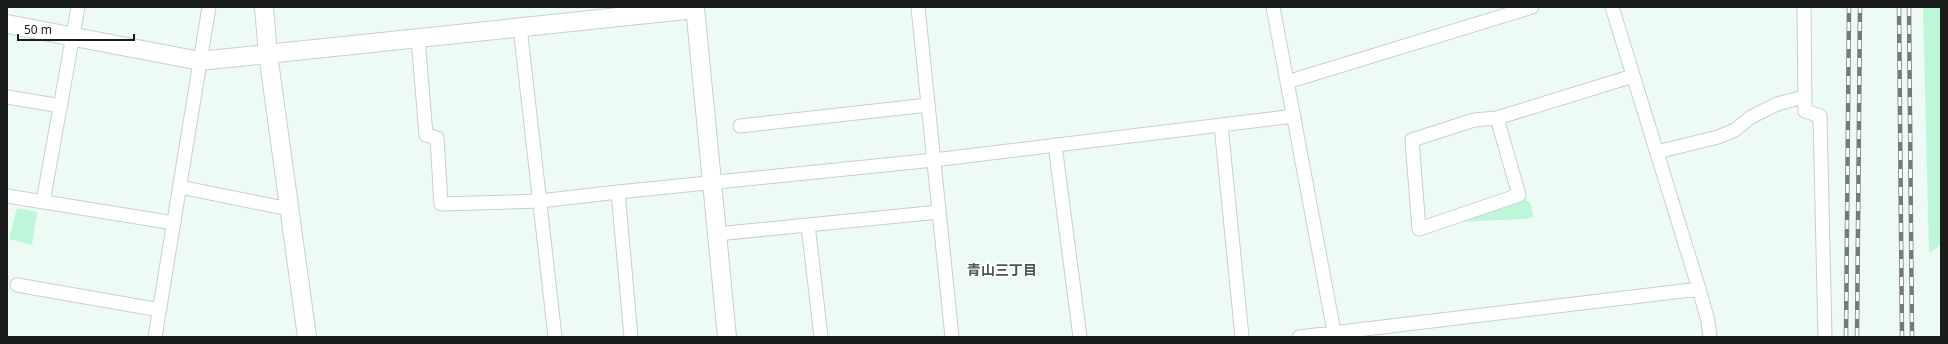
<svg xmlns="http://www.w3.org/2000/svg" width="1948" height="344" font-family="'Noto Sans','Noto Sans JP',sans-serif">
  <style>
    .green { fill: #bef6d9 }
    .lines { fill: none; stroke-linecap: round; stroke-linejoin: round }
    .street-casing { stroke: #c5d2cb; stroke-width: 15 }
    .secondary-casing { stroke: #c5d2cb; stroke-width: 20 }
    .street { stroke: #fff; stroke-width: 13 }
    .secondary { stroke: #fff; stroke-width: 18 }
    .rail-casing { stroke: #727b76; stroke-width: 4.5 }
    .rail { stroke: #fff; stroke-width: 3; stroke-dasharray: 9; stroke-linecap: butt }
    .labels { text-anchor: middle; stroke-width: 3; stroke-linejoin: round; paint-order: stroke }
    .neighbourhood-label { font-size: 14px; font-weight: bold; fill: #4a5650; stroke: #fff }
  </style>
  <rect width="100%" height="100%" fill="#eefbf4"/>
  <!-- green -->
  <path class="green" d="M1923,7h18v238l-12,8z
    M1525,199l6,5 2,13 -8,2 -72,3z
    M17,208l20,4 -5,33 -23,-6z"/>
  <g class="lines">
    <defs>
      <path id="street" d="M918,7l34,330
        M1273,7l62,330
        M1612,7l87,282 9,32 2,16
        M1804,7l1,104 15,5 5,221
        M520,27l35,310
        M418,38l8,97 11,3 4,66 99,-3 78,-9
        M1287,82l245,-75
        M7,97l54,9
        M1497,118l-23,2 -62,20 7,89 100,-34 -22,-77 136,-42
        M1221,125l21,212
        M740,126l188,-21
        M1055,145l25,192
        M1657,152l61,-15 17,-7 16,-13 26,-13 27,-7
        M180,187l109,22
        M7,196l167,27
        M43,202l35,-195
        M808,225l13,112
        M717,234l222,-22
        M17,285l143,25
        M155,337l54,-330
        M631,337l-13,-145 316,-32 360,-44
        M1299,337l400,-48"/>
      <path id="secondary" d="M264,7l4,47 39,283
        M695,7l32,330
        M7,24l193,37 495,-52"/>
    </defs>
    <!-- street casing -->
    <use href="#street" class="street-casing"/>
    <!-- secondary casing -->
    <use href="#secondary" class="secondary-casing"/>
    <!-- street -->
    <use href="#street" class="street"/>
    <!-- secondary -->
    <use href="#secondary" class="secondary"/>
    <defs>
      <path id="rail" d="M1899,7l3,330
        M1909,7l3,330
        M1846,337l3,-330
        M1857,337l3,-330"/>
    </defs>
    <!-- rail casing -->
    <use href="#rail" class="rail-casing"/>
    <!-- rail -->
    <use href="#rail" class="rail"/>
  </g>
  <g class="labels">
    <!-- neighbourhood labels -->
    <g class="neighbourhood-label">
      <text x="1002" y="275">青山三丁目</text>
    </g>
  </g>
  <!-- border -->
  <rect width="1948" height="344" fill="none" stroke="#181d1a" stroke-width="16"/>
  <!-- scale -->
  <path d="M18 34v6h116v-6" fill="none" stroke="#181d1a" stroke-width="2"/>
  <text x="24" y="34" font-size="12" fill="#181d1a" stroke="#ffffff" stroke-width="3" paint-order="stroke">50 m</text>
</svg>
